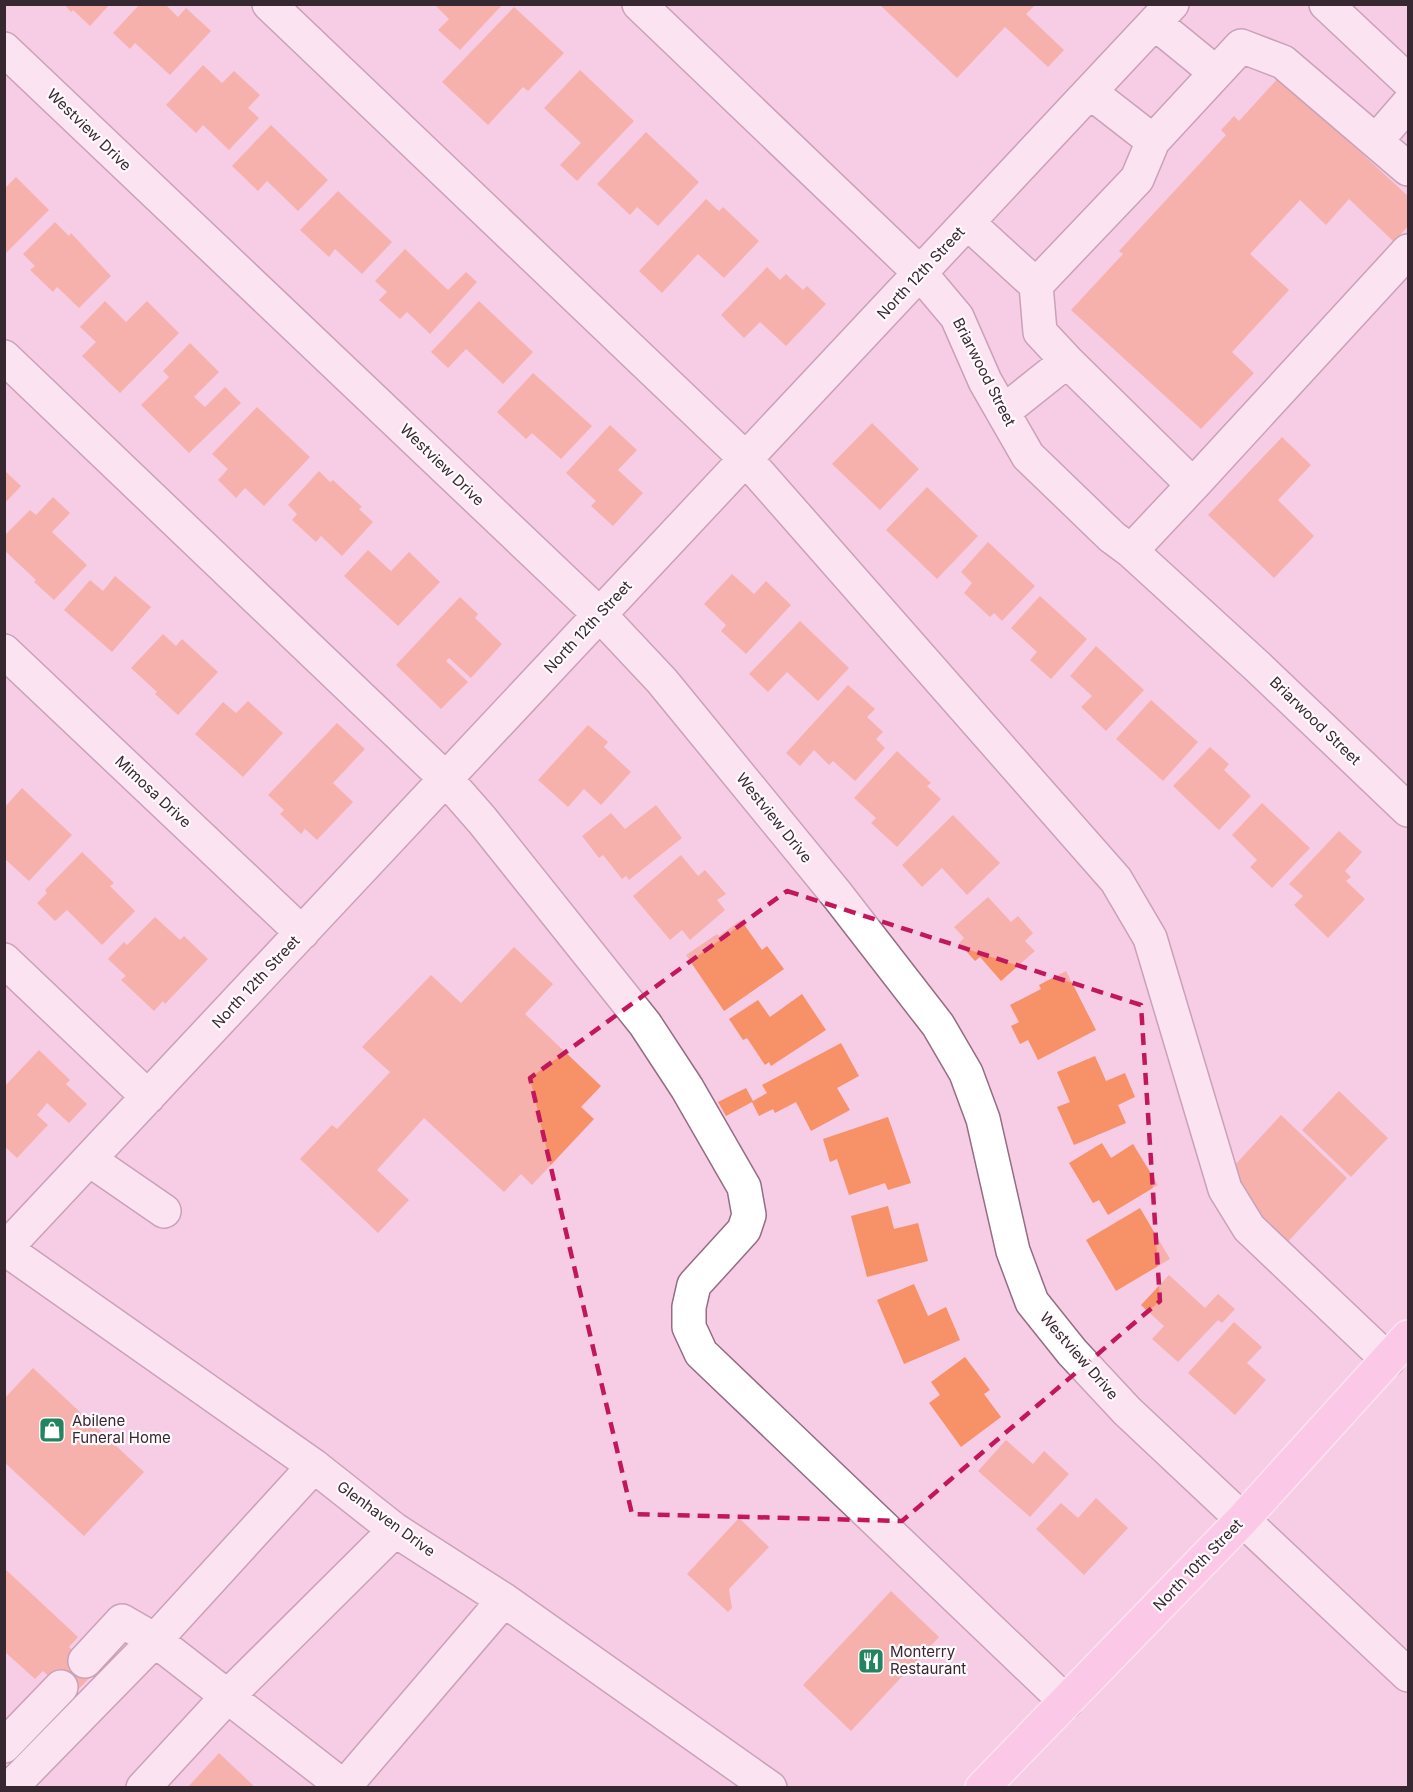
<svg xmlns="http://www.w3.org/2000/svg" width="1413" height="1792" font-family="Inter,sans-serif">
  <style>
    .building { fill: #f69168 }
    .lines { fill: none; stroke-linecap: round; stroke-linejoin: round }
    .minor-casing { stroke: #936d84; stroke-width: 36 }
    .major-casing { stroke: #fff; stroke-width: 36 }
    .minor { stroke: #fff; stroke-width: 33 }
    .major { stroke: #ffc5e9; stroke-width: 33 }
    .marked { fill: none; stroke: #c2185b; stroke-width: 4.5; stroke-dasharray: 12 8; stroke-linejoin: round }
    .labels { text-anchor: middle; stroke-width: 4.5; stroke-linejoin: round; paint-order: stroke }
    .street-label { font-size: 15px; fill: #372730; stroke: #fffafd }
    .poi-label { font-size: 15px; fill: #372730; stroke: #fffafd; text-anchor: start }
  </style>
  <rect width="100%" height="100%" fill="#f7cce5"/>
  <!-- building -->
  <path class="building" d="M64,4h46l-20,22 -17,-16 -2,2z
    M140,4h25l13,13 8,-9 25,23 -41,44 -35,-32 -5,6 -17,-16z
    M434,4h69l-43,46 -22,-20 11,-11z
    M880,5h155l-9,9 38,36 -16,17 -43,-40 -48,51z
    M514,7l50,46 -36,38 -5,-4 -35,38 -46,-43z
    M203,65l19,18 12,-12 26,24 -12,13 11,10 -30,32 -26,-25 -7,8 -30,-28z
    M580,70l54,51 -57,60 -17,-16 21,-22 -37,-35z
    M1279,77l129,119v30l-14,16 -45,-43 -23,26 -26,-25 -50,54 39,36 -57,62 22,21 -53,56 -130,-119 52,-56 -4,-3 107,-116 -5,-5 13,-14 5,5z
    M271,125l57,55 -30,31 -31,-30 -9,10 -26,-25z
    M646,132l53,50 -41,44 -21,-19 -7,8 -33,-31z
    M16,177l33,33 -45,45v-66z
    M338,191l54,51 -30,32 -27,-25 -6,8 -29,-27z
    M706,199l13,12 4,-4 36,34 -35,37 -26,-24 -36,39 -23,-22z
    M55,222l14,14 2,-3 40,43 -32,32 -22,-21 -4,5 -23,-22 5,-4 -12,-12z
    M405,249l43,41 18,-18 11,10 -47,52 -23,-22 -7,7 -21,-19 8,-8 -12,-11z
    M767,267l13,13 6,-6 17,16 4,-4 19,18 -40,42 -26,-24 -16,16 -23,-23z
    M105,301l21,21 21,-21 32,32 -59,60 -38,-37 14,-14 -16,-15z
    M479,301l54,51 -30,32 -37,-35 -18,19 -17,-16z
    M190,343l29,29 -25,25 11,10 20,-20 16,16 -52,50 -48,-48 28,-28 -6,-6z
    M533,373l59,53 -31,33 -29,-26 -6,6 -29,-27z
    M257,407l53,50 -46,49 -19,-18 -9,10 -18,-18 10,-11 -16,-15z
    M872,423l47,46 -39,41 -48,-46z
    M610,425l27,25 -19,20 25,23 -30,33 -22,-20 5,-5 -30,-28z
    M1282,437l29,28 -33,35 36,36 -40,42 -66,-63z
    M4,470l17,16 -17,18z
    M319,471l11,11 3,-2 29,27 -3,2 14,13 -31,34 -21,-20 -5,6 -24,-22 5,-6 -9,-9z
    M927,487l51,49 -41,43 -51,-49z
    M53,497l17,16 -18,19 35,33 -33,35 -20,-18 2,-2 -32,-30v-14l26,-26 6,5z
    M988,542l47,44 -33,35 -8,-8 -4,4 -26,-24 8,-10 -11,-11z
    M368,550l23,21 18,-19 31,30 -42,44 -54,-50z
    M732,574l22,20 12,-13 25,24 -45,49 -25,-23 5,-6 -22,-21z
    M115,576l36,31 -39,45 -48,-42 26,-30 13,11z
    M1040,596l47,43 -36,40 -21,-19 7,-8 -26,-24z
    M460,597l18,17 -3,4 27,26 -31,34 -22,-20 -3,3 22,21 -27,27 -45,-44z
    M800,621l49,47 -31,33 -31,-29 -19,20 -19,-18z
    M163,634l13,12 6,-7 36,33 -40,43 -23,-21 2,-2 -26,-24z
    M1096,646l48,44 -38,41 -25,-24 11,-11 -22,-20z
    M848,685l27,24 -8,8 16,15 -7,7 9,9 -30,33 -22,-20 -4,4 -15,-15 -14,16 -14,-13z
    M1151,700l47,42 -35,39 -47,-42z
    M248,701l35,32 -40,44 -48,-43 28,-32 13,11z
    M337,723l28,26 -32,34 20,19 -36,38 -12,-11 -4,5 -21,-20 4,-4 -16,-15z
    M588,725l20,17 -4,5 27,25 -30,33 -17,-16 -16,18 -30,-27z
    M1210,747l19,17 -5,6 27,26 -32,34 -46,-44z
    M897,751l34,32 -4,3 14,13 -44,48 -26,-24 5,-5 -22,-20z
    M22,788l50,47 -43,46 -23,-21 -2,1v-53z
    M1262,803l48,45 -38,40 -22,-21 7,-7 -25,-25z
    M656,805l26,33 -53,42 -3,-4 -4,3 -19,-24 -4,3 -17,-22 29,-23 14,16z
    M953,815l47,48 -33,32 -25,-27 -20,19 -20,-22z
    M1339,831l23,21 -17,19 6,6 -5,4 19,18 -37,39 -34,-33 9,-9 -14,-12z
    M82,852l32,31 -4,3 25,25 -33,34 -35,-35 -12,11 -18,-18 10,-10 -2,-3z
    M681,855l17,21 7,-6 21,24 -9,6 8,10 -35,30 -8,-10 -12,10 -37,-44z
    M988,897l23,25 7,-6 15,17 -8,8 10,10 -34,30 -21,-24 -5,4 -16,-18 5,-5 -10,-11z
    M155,917l25,23 4,-4 24,23 -43,45 -2,-3 -9,10 -33,-31 5,-4 -18,-17 16,-17 3,3z
    M741,920l21,30 5,-4 17,23 -60,42 -38,-56 31,-21 2,2z
    M514,947l39,37 -28,30 76,72 -20,21 13,12 -62,66 -11,-11 -17,18 -80,-74 -47,52 32,30 -31,33 -78,-74 32,-34 5,4 53,-57 -28,-25 69,-72 30,28z
    M1066,971l30,59 -58,30 -10,-20 -8,4 -9,-18 8,-4 -9,-17 31,-16 -2,-4z
    M802,994l24,36 -55,36 -2,-4 -4,3 -18,-27 -4,2 -14,-21 29,-19 12,17z
    M841,1043l18,33 -22,12 13,22 -39,21 -15,-29 -21,11 -2,-4 -14,7 -7,-14 -26,14 -8,-14 28,-14 7,13 14,-8 -5,-8z
    M39,1050l31,30 -4,4 21,20 -18,19 -22,-20 -10,12 11,10 -31,33 -13,-12v-59z
    M1095,1056l11,25 19,-8 10,24 -17,8 8,18 -52,22 -17,-38 13,-5 -13,-30z
    M1339,1091l49,47 -37,39 -49,-47z
    M1281,1115l66,63 -64,69 -36,-34 8,-9 -8,-8 -14,-29z
    M888,1117l23,66 -23,7 -3,-7 -36,12 -12,-36 -7,3 -7,-23z
    M1102,1143l9,15 22,-14 25,41 -50,30 -9,-15 -6,3 -24,-40z
    M888,1206l6,23 24,-6 10,38 -61,16 -16,-61z
    M1140,1208l30,51 -54,32 -30,-51z
    M1169,1275l36,33 13,-14 17,15 -13,14 -4,-3 -40,42 -26,-23 12,-13 -23,-21z
    M914,1284l14,32 18,-9 14,33 -56,24 -27,-64z
    M1234,1322l28,25 -15,16 19,17 -31,35 -47,-42z
    M965,1357l25,33 -6,4 17,23 -40,30 -32,-44 11,-8 -9,-13z
    M33,1368l111,104 -60,64 -80,-74v-63z
    M1006,1440l27,24 11,-13 25,23 -39,43 -52,-46z
    M1096,1498l32,30 -44,47 -48,-46 25,-26 17,15z
    M739,1518l30,29 -40,42 3,19 -4,4 -41,-38z
    M4,1568l74,69 -9,10 27,24 -25,26 -28,-26 -8,8 -31,-28z
    M891,1591l48,46 -88,94 -48,-46z
    M219,1753l37,35h-69z"/>
  <g class="lines">
    <defs>
      <path id="minor" d="M269,4l477,455 370,421 34,58 75,251 24,39 139,132
        M639,4l281,269 37,44 28,64 43,75 84,81 19,14 127,116 150,143
        M1326,4l82,77
        M1155,23l60,49
        M4,49l596,566 62,66 176,215 100,129 28,48 17,46 30,132 19,51 40,50 55,59 281,264
        M1090,92l63,49
        M1376,141l32,-37
        M968,223l68,62 4,47 27,29
        M1036,285l101,-106 16,-38 88,-95 42,16 125,107
        M4,357l442,422 36,41 163,204 42,64 57,99 5,28 -5,15 -50,55 -5,22v20l12,26 365,349
        M1003,412l64,-51 126,124 -62,66
        M1193,485l215,-234
        M4,651l298,282
        M4,960l144,137
        M90,1160l74,51
        M4,1248l310,218 81,64 109,70 266,188
        M4,1250l1168,-1246
        M314,1466l-159,174 189,147 160,-187
        M4,1746l57,-59
        M16,1782l139,-142 -33,-19 -37,40
        M143,1788l84,-91 168,-167"/>
      <path id="major" d="M982,1788l260,-268 166,-183"/>
    </defs>
    <!-- minor casing -->
    <use href="#minor" class="minor-casing"/>
    <!-- major casing -->
    <use href="#major" class="major-casing"/>
    <!-- minor -->
    <use href="#minor" class="minor"/>
    <!-- major -->
    <use href="#major" class="major"/>
  </g>
  <!-- marked area -->
  <path d="M0 0H1413V1792H0ZM787,891l354,114 19,296 -258,220 -270,-7 -102,-436z" fill="#f7cce5" fill-opacity=".55" fill-rule="evenodd"/>
  <path class="marked" d="M787,891l354,114 19,296 -258,220 -270,-7 -102,-436z"/>
  <!-- icons -->
  <defs>
    <symbol id="shop-square" viewBox="-11 -11 22 22"><rect x="-9" y="-9" width="18" height="18" rx="4" fill="#23855f" stroke="#fffafd"/><path d="M-5-2.5h2.3a2.7 3.5 0 0 1 5.4 0H5L5.5 6h-11ZM-1.5-2.5h3a1.5 2.3 0 0 0-3 0Z" fill="#fff"/></symbol>
    <symbol id="restaurant-square" viewBox="-11 -11 22 22"><rect x="-9" y="-9" width="18" height="18" rx="4" fill="#23855f" stroke="#fffafd"/><path d="M-5-6h1v4h1v-4h1v4h1v-4h1v5L-1.5 .5V6h-2V.5L-5-1ZM5-6V6H3V1.5H1.5Q1.5-4 5-6Z" fill="#fff"/></symbol>
  </defs>
  <g fill-rule="evenodd">
    <use href="#shop-square" x="37" y="1415" width="30" height="30"/>
    <use href="#restaurant-square" x="856" y="1646" width="30" height="30"/>
  </g>
  <g class="labels">
    <!-- street labels -->
    <g class="street-label">
      <text transform="translate(89 130) rotate(44)" y="5">Westview Drive</text>
      <text transform="translate(921 273) rotate(-47)" y="5">North 12th Street</text>
      <text transform="translate(984 372) rotate(63)" y="5">Briarwood Street</text>
      <text transform="translate(442 465) rotate(44)" y="5">Westview Drive</text>
      <text transform="translate(588 627) rotate(-47)" y="5">North 12th Street</text>
      <text transform="translate(1315 721) rotate(44)" y="5">Briarwood Street</text>
      <text transform="translate(153 792) rotate(43)" y="5">Mimosa Drive</text>
      <text transform="translate(774 818) rotate(51)" y="5">Westview Drive</text>
      <text transform="translate(256 982) rotate(-47)" y="5">North 12th Street</text>
      <text transform="translate(1079 1356) rotate(49)" y="5">Westview Drive</text>
      <text transform="translate(386 1519) rotate(36)" y="5">Glenhaven Drive</text>
      <text transform="translate(1198 1565) rotate(-46)" y="5">North 10th Street</text>
    </g>
    <!-- poi labels -->
    <g class="poi-label">
      <text x="72" y="1426">Abilene<tspan x="72" dy="17">Funeral Home</tspan></text>
      <text x="890" y="1657">Monterry<tspan x="890" dy="17">Restaurant</tspan></text>
    </g>
  </g>
  <!-- border -->
  <rect width="1413" height="1792" fill="none" stroke="#372730" stroke-width="12"/>
</svg>
